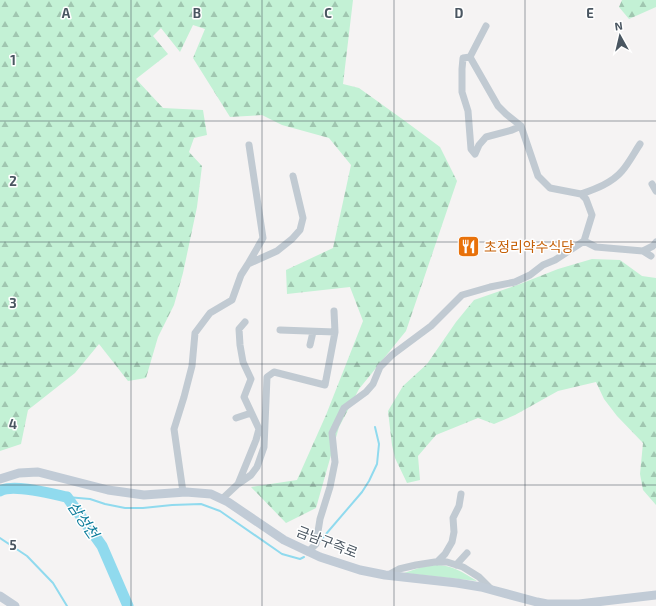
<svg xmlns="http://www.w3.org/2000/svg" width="656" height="606" font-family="'Exo 2','Noto Sans KR',sans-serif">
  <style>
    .grass { fill: #c3f1d5 }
    .forest { fill: url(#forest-firs) }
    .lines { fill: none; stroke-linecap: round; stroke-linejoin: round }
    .stream { stroke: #90daee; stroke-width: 2 }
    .river { stroke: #90daee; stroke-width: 11 }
    .minor { stroke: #c1cad2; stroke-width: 7 }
    .secondary { stroke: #c1cbd6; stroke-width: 9 }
    .grid { fill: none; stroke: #4a5661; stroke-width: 1; stroke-opacity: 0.55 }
    .labels { text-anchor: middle; stroke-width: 3; stroke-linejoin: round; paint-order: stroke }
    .food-label { font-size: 14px; fill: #c56008; stroke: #fff; text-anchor: start }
    .street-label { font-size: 14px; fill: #4a5661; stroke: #fff }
    .water-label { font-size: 15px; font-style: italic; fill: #0c7c9b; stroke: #fff }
    .grid-label { font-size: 13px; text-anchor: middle; font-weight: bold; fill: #4a5661; stroke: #fff; stroke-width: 3; stroke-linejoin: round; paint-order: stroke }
  </style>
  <defs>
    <pattern id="forest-firs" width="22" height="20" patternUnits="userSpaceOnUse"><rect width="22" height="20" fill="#c3f1d5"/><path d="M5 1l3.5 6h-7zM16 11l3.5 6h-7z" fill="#a0c6b0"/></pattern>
  </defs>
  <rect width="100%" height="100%" fill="#f5f3f3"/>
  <!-- grass -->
  <path class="grass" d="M435,565c18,0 27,7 42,16l-73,-8 18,-6z"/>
  <!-- forest -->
  <path class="forest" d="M0,0h353l-10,84 16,4 46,33 35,26 17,34 -51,150 -47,58 -20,38 -23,81 -30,15 -35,-36 46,-7 29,-65 37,-94 -13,-34 -63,7 -1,-24 47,-22 18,-83 -22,-27 -47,-13 -20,-10 -32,2 -37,-59 12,-29 -12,-4 -13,27 -19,-24 -8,8 15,18 -32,25 27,29 40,2 4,25 -13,3 -5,14 13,14 -5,41 -14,66 -9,32 -16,32 -12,41 -18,3 -29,-37 -24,29 -47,37 -7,34 -21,7z
    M622,0h34v7l-27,12 -10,-12z
    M592,259l28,1 22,16 14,2v227l-13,-15 -3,-16 3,-31 -26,-27 -13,-17 -8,-17 -38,9 -43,24 -21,9 -16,-6 -42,17 -18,21 2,24 -13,3 -12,-25 -3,-13 -4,-34 15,-25 24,-22 29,-42 18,-22 46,-16 38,-15z"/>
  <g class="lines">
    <!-- stream -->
    <path class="stream" d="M67,497l23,2 15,5 20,4h18l29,-3 29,-1 19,7 62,43 18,5 4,-2
      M0,538l27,18 26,27 14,23
      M320,541l42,-49 7,-11 8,-17 2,-20 -4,-17"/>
    <!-- river -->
    <path class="river" d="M0,491c12,-8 53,3 67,6l35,49 26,60"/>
    <!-- minor -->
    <path class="minor" d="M486,26l-16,31 28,49 8,8 15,12 17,50 12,12 31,6
      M470,57l-7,1 -1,11v23l6,19 3,38 4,5 4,-9 7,-8 26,-7 9,-4
      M652,184l4,7
      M584,241l8,-26 -6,-16 -5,-5c14,-5 31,-11 41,-23 7,-8 12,-18 18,-27
      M651,256l-8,-5 10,-5 3,-4
      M248,264l15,-26 -14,-93
      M280,330l55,2
      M310,345l3,-13
      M236,418l15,-5
      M238,484l18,-44 3,-11 -15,-32 7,-18 -8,-17 -3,-17 -1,-16 6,-7
      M183,492l-9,-63 10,-32 8,-31 3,-33 15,-20 22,-13 9,-25 7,-11 29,-13 15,-12 8,-9 3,-12 -10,-42
      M222,499l16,-15 13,-9 6,-8 7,-20 3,-70 7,-5 51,13 10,-53 -1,-21
      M308,552l8,-8 4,-25 10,-32 5,-25 -3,-29 12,-25 22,-16 7,-8 7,-17 12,-12 39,-29 31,-31 28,-8 25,-5 15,-7 13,-10 12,-5 29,-19 12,6 47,4
      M437,562l8,-8 7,-12 2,-10 -1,-14 6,-12 2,-12
      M456,565l11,-12
      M388,575l11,-6 17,-4 19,-3h12l16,5 16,10 12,12"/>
    <!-- secondary -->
    <path class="secondary" d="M0,479l19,-6 19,-1 70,18 36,5 42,-3 25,2 17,8 56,38 36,17 40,13 25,5 72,8 24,4 56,15 10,2h32l77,-9
      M0,596l15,10"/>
  </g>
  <!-- grid -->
  <path class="grid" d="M131,0v606M262,0v606M394,0v606M525,0v606M0,121h656M0,242h656M0,364h656M0,485h656"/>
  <!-- icons -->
  <defs>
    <symbol id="restaurant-square" viewBox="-11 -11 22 22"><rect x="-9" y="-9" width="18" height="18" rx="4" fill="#e8710a" stroke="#fff"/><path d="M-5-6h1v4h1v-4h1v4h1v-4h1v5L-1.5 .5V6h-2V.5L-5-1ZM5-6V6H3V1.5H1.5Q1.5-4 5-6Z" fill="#fff"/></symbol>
  </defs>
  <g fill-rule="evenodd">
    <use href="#restaurant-square" x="456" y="234" width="25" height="25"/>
  </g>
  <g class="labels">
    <!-- food labels -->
    <g class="food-label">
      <text x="484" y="252">초정리약수식당</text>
    </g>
    <!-- street labels -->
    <g class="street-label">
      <text transform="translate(327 542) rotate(21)" y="5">금남구즉로</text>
    </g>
    <!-- water labels -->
    <g class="water-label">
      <text transform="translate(83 520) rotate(55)" y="5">삼성천</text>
    </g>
  </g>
  <g class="grid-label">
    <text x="66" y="18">A</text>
    <text x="197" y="18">B</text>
    <text x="328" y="18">C</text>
    <text x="459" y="18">D</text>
    <text x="590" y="18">E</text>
    <text x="13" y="65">1</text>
    <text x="13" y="186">2</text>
    <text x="13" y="308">3</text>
    <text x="13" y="429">4</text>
    <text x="13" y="550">5</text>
  </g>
  <!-- north arrow -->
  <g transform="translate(620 36) rotate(352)" stroke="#ffffff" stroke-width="3" paint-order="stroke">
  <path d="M0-3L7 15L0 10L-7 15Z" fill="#4a5661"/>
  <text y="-6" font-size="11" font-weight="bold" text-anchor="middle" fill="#4a5661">N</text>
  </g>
</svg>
